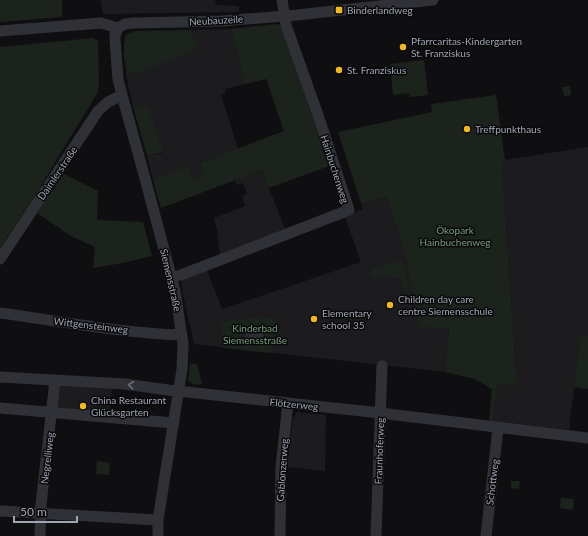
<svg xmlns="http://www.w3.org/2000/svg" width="588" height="536" font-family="Lato,sans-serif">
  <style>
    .built { fill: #1c1b1e }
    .green { fill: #1c231d }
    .water { fill: #282f36 }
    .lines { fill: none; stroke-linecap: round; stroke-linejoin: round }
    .minor { stroke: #303136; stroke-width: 11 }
    .oneway { stroke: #6e717a }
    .poi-dot { fill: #f2b726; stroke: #0a0a0c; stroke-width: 1.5 }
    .labels { text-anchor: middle; stroke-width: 3; stroke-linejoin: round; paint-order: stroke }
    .poi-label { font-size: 10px; fill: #a0a5b2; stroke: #0a0a0c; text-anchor: start }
    .street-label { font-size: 10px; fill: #a0a5b2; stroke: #0a0a0c }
    .park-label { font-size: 10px; fill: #779d7b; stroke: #0a0a0c }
  </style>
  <rect width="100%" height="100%" fill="#0f0f11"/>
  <!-- built -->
  <path class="built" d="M100,0h115l1,5 23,1v6l-136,2z
    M231,29l14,55 -20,5 1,4 -5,2 17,54 -38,14 5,12 -13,4 -5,-12 -34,13 -6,-24 16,-3 -15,-47 -14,4 -6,-25 -3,-20 2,4 71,-21 -7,-18z
    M588,147v189l-8,1 -11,93 -76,-9 5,-39 19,2 -15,-219 3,-5z
    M262,170l23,59 -65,25 -3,-25 -3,-11 31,-12 -3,-10 5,-2 -4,-11 -6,2 -2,-5z
    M386,197l17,48 46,83 -4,44 -251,-28 -13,-59 1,-5 25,-10 15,39 139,-47 -16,-45 18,-8 -2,-6z
    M58,385l54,1 -2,26 -54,-4z
    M297,412l29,3 -1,56 -38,-4 6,-49z"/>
  <!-- green -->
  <path class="green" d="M0,0h62v17l-62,5z
    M276,24l5,1 4,9 44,132 -60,22 -7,-18 -101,38 -8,-28 35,-14 5,13 11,-5 -4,-11 84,-32 -18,-52 -21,5 -14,-55z
    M191,30l7,18 -63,27 -8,-6c-4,-9 -4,-24 -1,-34l9,-4z
    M93,38l5,3 1,40 -1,11 -64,105 -34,51v-201z
    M424,60l4,35 -18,2 -1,-4 -16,2 -3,-31z
    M570,86l1,9 -7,1 -2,-9z
    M496,95l9,65 -3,5 15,220 -19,-2 -5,38 -4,-1 3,-31 -17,-10 -30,-7 4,-44 -29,-1 -17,-82 -17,-48 -25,6 -23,-71 94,-20 -1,-8z
    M148,105l15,47 -16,4 -13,-46z
    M64,174l34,17 -1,29 46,2 9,34 -29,7 -30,5 2,-21 -24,-11 -34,-23z
    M401,260l10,30 -6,2 -5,-14h-10v-3l-17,4 -3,-10z
    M258,317l17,2 -4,34 -47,-5 -4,-26z
    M588,336v53l-14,-2 6,-50z
    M190,364h7l5,20c-5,2 -11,0 -14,-4z
    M97,461l13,2 -1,12 -13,-1z
    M511,481h9l-1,8 -8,-1z
    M561,498l13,1 -1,11 -13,-2z"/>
  <!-- water -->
  <path class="water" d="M247,327l17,2 -1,10 -18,-2z"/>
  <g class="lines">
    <!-- minor -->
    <path class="minor" d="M118,28l-3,7v5l3,39 4,16 24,87 29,109 8,53 -1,25 -24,151v16
      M118,28l7,-4 9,-1 88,-2 75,-6 136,-15
      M0,31l101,-8 17,5
      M0,259l98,-148 10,-9 14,-7
      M172,277l9,-2 168,-65 -31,-95 -32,-90 -4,-25
      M0,313c60,8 121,20 181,22
      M0,377l125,7 43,6 212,23 208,25
      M0,408l174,15
      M0,511l158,9
      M40,536l1,-31 14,-125
      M280,536l1,-69 7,-64
      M376,536l6,-170
      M486,536l12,-108"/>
  </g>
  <!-- one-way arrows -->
  <defs><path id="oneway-chevron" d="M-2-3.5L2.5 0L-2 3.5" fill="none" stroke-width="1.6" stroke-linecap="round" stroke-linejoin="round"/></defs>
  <use class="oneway" href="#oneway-chevron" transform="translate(131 385) rotate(-172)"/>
  <!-- markers -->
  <g class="poi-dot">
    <rect x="335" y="6" width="8" height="8" rx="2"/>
    <circle cx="403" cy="47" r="4"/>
    <circle cx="339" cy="70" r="4"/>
    <circle cx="467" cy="129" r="4"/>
    <circle cx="390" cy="305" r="4"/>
    <circle cx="314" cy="319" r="4"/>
    <circle cx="83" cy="406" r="4"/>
  </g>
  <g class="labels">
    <!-- poi labels -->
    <g class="poi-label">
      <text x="347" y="14">Binderlandweg</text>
      <text x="411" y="45">Pfarrcaritas-Kindergarten<tspan x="411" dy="12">St. Franziskus</tspan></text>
      <text x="347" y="74">St. Franziskus</text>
      <text x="475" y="133">Treffpunkthaus</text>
      <text x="398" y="303">Children day care<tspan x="398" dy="12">centre Siemensschule</tspan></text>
      <text x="322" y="317">Elementary<tspan x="322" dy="12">school 35</tspan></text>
      <text x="91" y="404">China Restaurant<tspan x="91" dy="12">Glücksgarten</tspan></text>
    </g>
    <!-- street labels -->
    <g class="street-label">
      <text transform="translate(216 20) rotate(-3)" y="4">Neubauzeile</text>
      <text transform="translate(335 169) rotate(72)" y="4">Hainbuchenweg</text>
      <text transform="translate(57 173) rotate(-56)" y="4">Daimlerstraße</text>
      <text transform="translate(171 280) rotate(77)" y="4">Siemensstraße</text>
      <text transform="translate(91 325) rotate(7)" y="4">Wittgensteinweg</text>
      <text transform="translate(294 404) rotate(6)" y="4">Flötzerweg</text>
      <text transform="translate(379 451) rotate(-88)" y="4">Fraunhoferweg</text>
      <text transform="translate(47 458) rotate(-83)" y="4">Negrelliweg</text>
      <text transform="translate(282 470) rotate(-86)" y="4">Gablonzerweg</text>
      <text transform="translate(492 482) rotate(-83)" y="4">Schottweg</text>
    </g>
    <!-- park labels -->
    <g class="park-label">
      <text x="455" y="234">Ökopark<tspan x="455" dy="12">Hainbuchenweg</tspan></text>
      <text x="255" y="332">Kinderbad<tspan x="255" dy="12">Siemensstraße</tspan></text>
    </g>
  </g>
  <!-- scale -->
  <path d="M14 516v6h63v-6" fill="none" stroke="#a0a5b2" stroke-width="2"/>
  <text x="20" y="516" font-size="12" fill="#a0a5b2" stroke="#0a0a0c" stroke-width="3" paint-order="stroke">50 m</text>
</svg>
